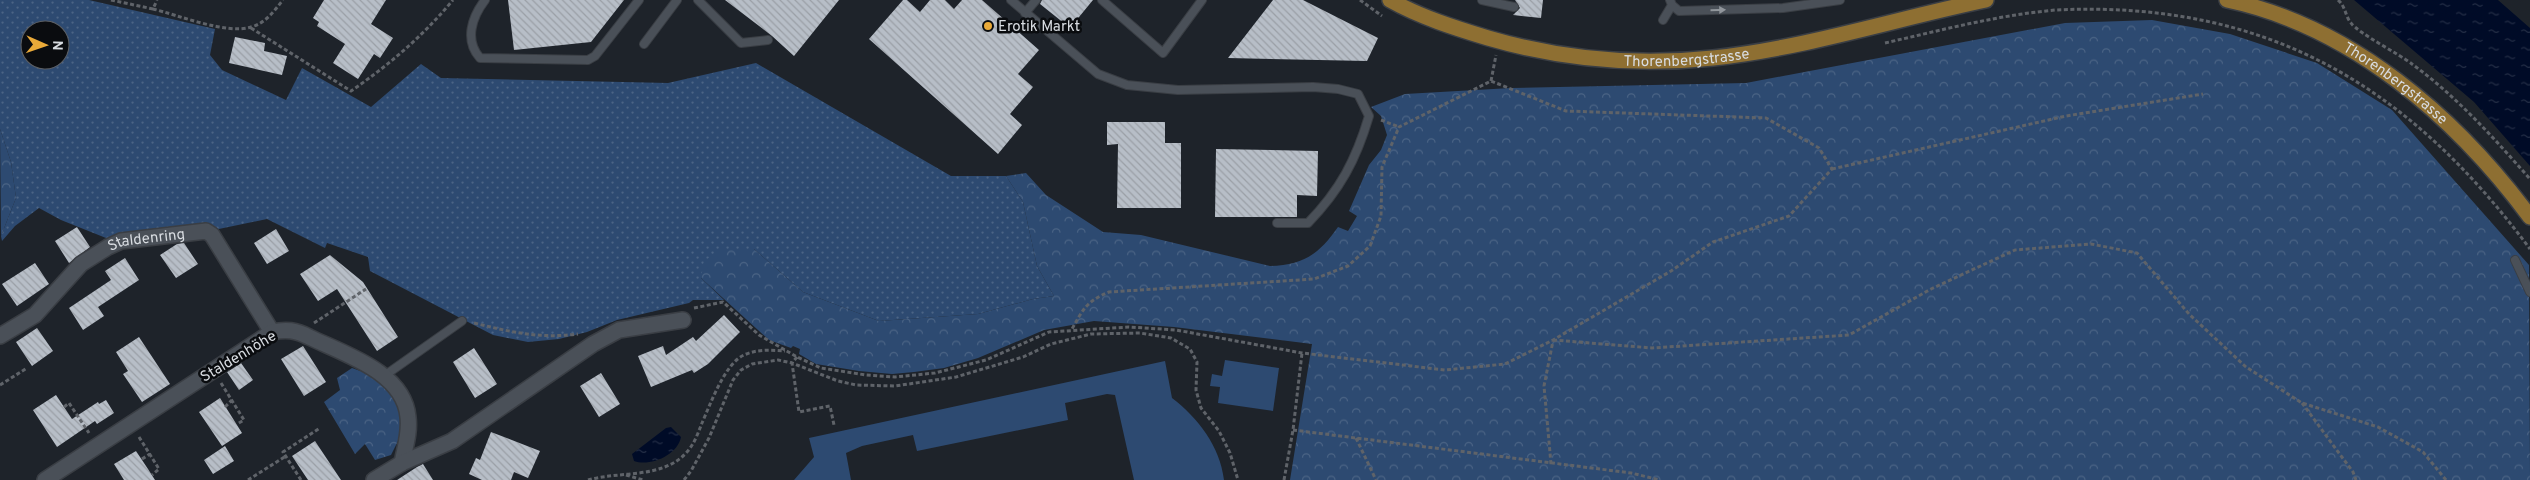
<svg xmlns="http://www.w3.org/2000/svg" width="2530" height="480" font-family="Overpass,sans-serif">
  <style>
    .grass { fill: url(#grass-dots); fill-rule: evenodd }
    .forest { fill: url(#forest-crowns) }
    .pitch { fill: #2d4a71 }
    .water { fill: url(#water-ripples) }
    .building { fill: url(#building-back-hatch) }
    .lines { fill: none; stroke-linecap: round; stroke-linejoin: round }
    .service-casing { stroke: #3a3e44; stroke-width: 10 }
    .minor-casing { stroke: #3a3e44; stroke-width: 18 }
    .primary-casing { stroke: #3a3e44; stroke-width: 18 }
    .path { stroke: #5f6369; stroke-width: 3; stroke-dasharray: 4 2.5; stroke-linecap: butt }
    .service { stroke: #4a5058; stroke-width: 8 }
    .minor { stroke: #4a5058; stroke-width: 15 }
    .primary { stroke: #8e6f32; stroke-width: 15 }
    .oneway { fill: #91969c }
    .poi-dot { fill: #eaaa39; stroke: #0a0c0f; stroke-width: 2 }
    .labels { text-anchor: middle; stroke-width: 5; stroke-linejoin: round; paint-order: stroke }
    .poi-label { font-size: 15px; fill: #d8dce1; stroke: #0a0c0f; text-anchor: start }
    .street-label { font-size: 15px; fill: #d8dce1; stroke: #0a0c0f }
  </style>
  <defs>
    <pattern id="grass-dots" width="8" height="8" patternUnits="userSpaceOnUse" patternTransform="scale(1.25)"><rect width="8" height="8" fill="#2d4a71"/><path d="M2 2h.1M6 6h.1" fill="none" stroke="#4b6485" stroke-width="1.8" stroke-linecap="round"/></pattern>
    <pattern id="forest-crowns" width="20" height="18" patternUnits="userSpaceOnUse" patternTransform="scale(1.25)"><rect width="20" height="18" fill="#2d4a71"/><path d="M2 6a3 3 0 1 1 6 0M12 15a3 3 0 1 1 6 0" fill="none" stroke="#4b6485"/></pattern>
    <pattern id="water-ripples" width="26" height="14" patternUnits="userSpaceOnUse" patternTransform="scale(1.25)"><rect width="26" height="14" fill="#000b27"/><path d="M2 4q2-2 4 0t4 0M15 11q2-2 4 0t4 0" fill="none" stroke="#242e46"/></pattern>
    <pattern id="building-back-hatch" width="6" height="6" patternUnits="userSpaceOnUse" patternTransform="scale(1.25)"><rect width="6" height="6" fill="#b7bec7"/><path d="M-1 5l2 2M0 0l6 6M5-1l2 2" fill="none" stroke="#9a9fa6"/></pattern>
  </defs>
  <rect width="100%" height="100%" fill="#1e232a"/>
  <!-- grass -->
  <path class="grass" d="M0,0h89l126,29 -5,26 12,15 64,30 16,-32 69,39 50,-43 20,14 227,5 88,-20 195,113h55l17,26 14,64 17,30 -21,3 -55,15 -99,7 -76,-29 -49,-43 -53,29 23,22h-31l-4,3 -72,17 -30,12 -28,7 -31,3 -35,-7 -123,-64 -2,-14 -41,-14 -2,5 -58,-29 -53,11 -103,10 -50,-20 -22,-12 -24,18 -13,15 -1,-5 15,-38 -5,-36 -11,-33zM30,30h30v30h-30z"/>
  <!-- forest -->
  <path class="forest" d="M2152,20l78,14 87,29 75,47 137,155 1,215h-1240l22,-136 -138,-17 -80,-6 -50,9 -66,28 -34,10 -30,4 -22,2 -33,-3 -43,-7 -17,-10 1,-5 -7,-3 -2,2 -22,-8 -68,-62 3,-17 19,-12h31l49,43 76,29 99,-7 55,-15 21,-3 -17,-30 -14,-64 -17,-26 20,-3 20,22 57,37 38,3 129,31c34,-1 49,-12 68,-39l10,4 9,-15 -8,-5 20,-46 12,-15 6,-15 -6,-19 -10,-9 34,-13 106,-6 235,-5 319,-60z
    M0,129l11,33 5,36 -15,38z
    M352,368l28,10 18,25 5,28 -12,24 -16,5 -10,-16 -10,10 -31,-52 16,-12 -3,-12z"/>
  <!-- pitch -->
  <path class="pitch" d="M1225,360l54,8 -6,43 -55,-8 2,-16 -10,-1 2,-12 10,2z
    M1165,361l7,37c26,20 48,48 52,82h-90l-19,-85 -8,-1 -42,9 3,17 -151,31 -4,-16 -51,11 -16,7 5,27h-57l20,-23 -5,-19z"/>
  <!-- water -->
  <path class="water" d="M2354,0h144l32,28v138l-56,-64z
    M671,427l10,10c-3,18 -31,30 -47,24l-2,-7 34,-26z"/>
  <!-- building -->
  <path class="building" d="M324,0h62l-15,24 22,14 -13,20 -6,-4 -16,25 -25,-16 12,-19 -28,-18 2,-4 -6,-4z
    M508,0h116l-33,42 -77,8z
    M725,0h114l-45,56 -22,-20z
    M903,0h4l13,12 10,-12h15l9,9 8,-9h20l57,50 -21,24 15,13 -23,27 12,11 -24,29 -129,-115z
    M1042,0h51l-23,28 -30,-24z
    M1273,0h30l75,38 -11,23 -139,-3z
    M1515,0h28l-2,18 -28,-3 7,-7z
    M235,37l30,6 -1,8 23,5 -5,19 -53,-12z
    M1107,122h58v21h16v65h-64l1,-64 -11,1z
    M1216,149l102,2 -1,45 -20,-1v22h-82z
    M77,227l13,20 -21,16 -14,-22z
    M276,229l13,22 -22,13 -13,-21z
    M184,243l14,21 -22,14 -16,-23 17,-11z
    M330,255l33,27 35,55 -21,14 -40,-62 -19,12 -18,-27z
    M125,258l14,22 -41,27 6,9 -21,14 -14,-22 42,-28 -6,-9z
    M35,263l14,21 -32,22 -15,-22z
    M724,315l16,17 -32,32 -14,9 -2,-3 -41,17 -13,-31 25,-10 3,9 27,-18 3,4z
    M37,328l16,23 -21,15 -16,-24z
    M139,337l31,47 -28,18 -19,-28 5,-3 -12,-19z
    M303,346l23,36 -22,14 -23,-37z
    M474,348l23,36 -22,14 -22,-36z
    M241,363l12,17 -14,10 -12,-18z
    M601,373l19,31 -21,13 -19,-31z
    M56,395l16,24 26,-17 1,2 7,-4 8,13 -17,11 -2,-3 -38,26 -24,-37z
    M220,398l22,35 -20,13 -23,-34z
    M491,432l49,19 -12,27 -14,-6 -3,8h-29l-13,-6 7,-16 4,2z
    M315,441l26,39h-33l-16,-24z
    M225,446l9,15 -21,13 -9,-14z
    M136,451l12,18 7,11h-31l-10,-16z
    M423,464l10,16h-36l20,-13z"/>
  <g class="lines">
    <defs>
      <path id="service" d="M485,0c-13,17 -21,40 -5,58l108,2 7,-4 44,-56
        M698,0l43,43 27,-3
        M1011,0l87,74 29,11 51,5 135,-3 25,2 20,5 11,22c-13,44 -29,74 -61,107h-31
        M1102,0l61,53 39,-53
        M1482,0l32,7
        M1670,0l2,5 7,6 104,-3 57,-8
        M1025,13l11,-13
        M1663,20l9,-15
        M644,44l33,-44
        M2515,260l15,32
        M384,376l78,-55"/>
      <g id="minor">
        <path id="s1" d="M0,336l35,-21 46,-51 27,-17 13,-6 85,-10 6,4 60,97"/>
        <path d="M45,480l227,-148c14,-3 24,-2 37,5 35,17 95,35 99,80 2,16 -3,30 -6,46"/>
        <path d="M374,480l28,-17 50,-22 141,-97 26,-14 64,-10"/>
      </g>
      <g id="primary">
        <path id="s2" d="M1390,0c30,17 65,28 98,38 72,21 150,28 225,20 93,-10 182,-39 273,-58"/>
        <path id="s3" d="M2227,0c124,26 229,117 303,217"/>
      </g>
    </defs>
    <!-- service casing -->
    <use href="#service" class="service-casing"/>
    <!-- minor casing -->
    <use href="#minor" class="minor-casing"/>
    <!-- primary casing -->
    <use href="#primary" class="primary-casing"/>
    <!-- path -->
    <path class="path" d="M111,0l42,9 4,-9
      M1360,0l22,16
      M2338,0c8,7 7,16 13,23 7,10 48,31 61,41 44,32 82,74 118,115
      M153,9c25,6 74,26 98,18 15,-4 23,-16 32,-27
      M251,28l100,63c38,-26 72,-55 102,-91
      M1885,43c57,-13 113,-28 171,-33 211,-10 353,76 474,239
      M1491,81l5,-26
      M1381,120l18,7
      M1832,169l234,-53 137,-22
      M694,308l29,-6 36,33 38,22 24,11 45,7 29,2 40,-4 51,-13 63,-28 80,-5 47,3 126,23 143,17 60,-6 48,-24 118,-69 42,-29 76,-26 43,-47 -13,-21 -53,-30 -200,-7 -75,-30 -92,46 -17,40 -1,49 -11,30 -22,20 -34,13 -205,13c-22,9 -26,17 -37,37
      M314,323l52,-34
      M474,323c37,9 65,16 104,11
      M1553,340l99,8 197,-13 82,-46 84,-39 76,-6 46,9 52,61 57,53 56,36 76,24 45,25 23,28
      M797,357l-5,6 7,49 31,-6 4,19
      M221,383l23,37 -7,4
      M0,385l27,-17
      M2302,403l51,69 3,8
      M64,407l5,-4 20,30
      M225,407l7,-7
      M1293,430l338,43 29,7
      M139,437l20,32 -7,6
      M1356,438l20,42
      M142,459l8,-5
      M1551,464l-7,-78 9,-45
      M626,475l17,5
      M248,480l38,-24
      M301,480l-18,-28 37,-24
      M588,480c31,-9 74,-1 98,-27 8,-8 12,-20 16,-30 8,-18 23,-60 42,-68 13,-6 27,-5 41,-4
      M684,480l7,-9 18,-33 24,-58 8,-10 11,-6 26,-4 14,3 46,18 18,4 39,1 61,-9 67,-20 28,-13 40,-10 49,-1 31,5 19,11 7,13 -1,28 5,18 18,23 11,22 8,27
      M1284,480l9,-50 9,-77"/>
    <!-- service -->
    <use href="#service" class="service"/>
    <!-- minor -->
    <use href="#minor" class="minor"/>
    <!-- primary -->
    <use href="#primary" class="primary"/>
  </g>
  <!-- one-way arrows -->
  <defs><path id="oneway-solid" d="M-6-.8H1V-3.2L6.5 0L1 3.2V.8H-6Z" transform="scale(1.25)"/></defs>
  <use class="oneway" href="#oneway-solid" transform="translate(1718 10) rotate(-2)"/>
  <!-- markers -->
  <circle class="poi-dot" cx="988" cy="26" r="5"/>
  <g class="labels">
    <!-- poi labels -->
    <g class="poi-label">
      <text x="998" y="31">Erotik Markt</text>
    </g>
    <!-- street labels -->
    <g class="street-label">
      <text dy="5" stroke="none"><textPath href="#s2" startOffset="306">Thorenbergstrasse</textPath></text>
      <text dy="5" stroke="none"><textPath href="#s3" startOffset="190">Thorenbergstrasse</textPath></text>
      <text dy="5" stroke="none"><textPath href="#s1" startOffset="181">Staldenring</textPath></text>
      <text transform="translate(238 356) rotate(-31)" y="5">Staldenhöhe</text>
    </g>
  </g>
  <!-- north arrow -->
  <g transform="translate(45 45) rotate(92)"><circle r="24" fill="#0a0c0f" stroke="#5c5f63"/>
  <path d="M0-4L9 19L0 12L-9 19Z" fill="#eaaa39"/>
  <text y="-8" font-size="14" font-weight="bold" text-anchor="middle" fill="#d8dce1">N</text>
  </g>
</svg>
